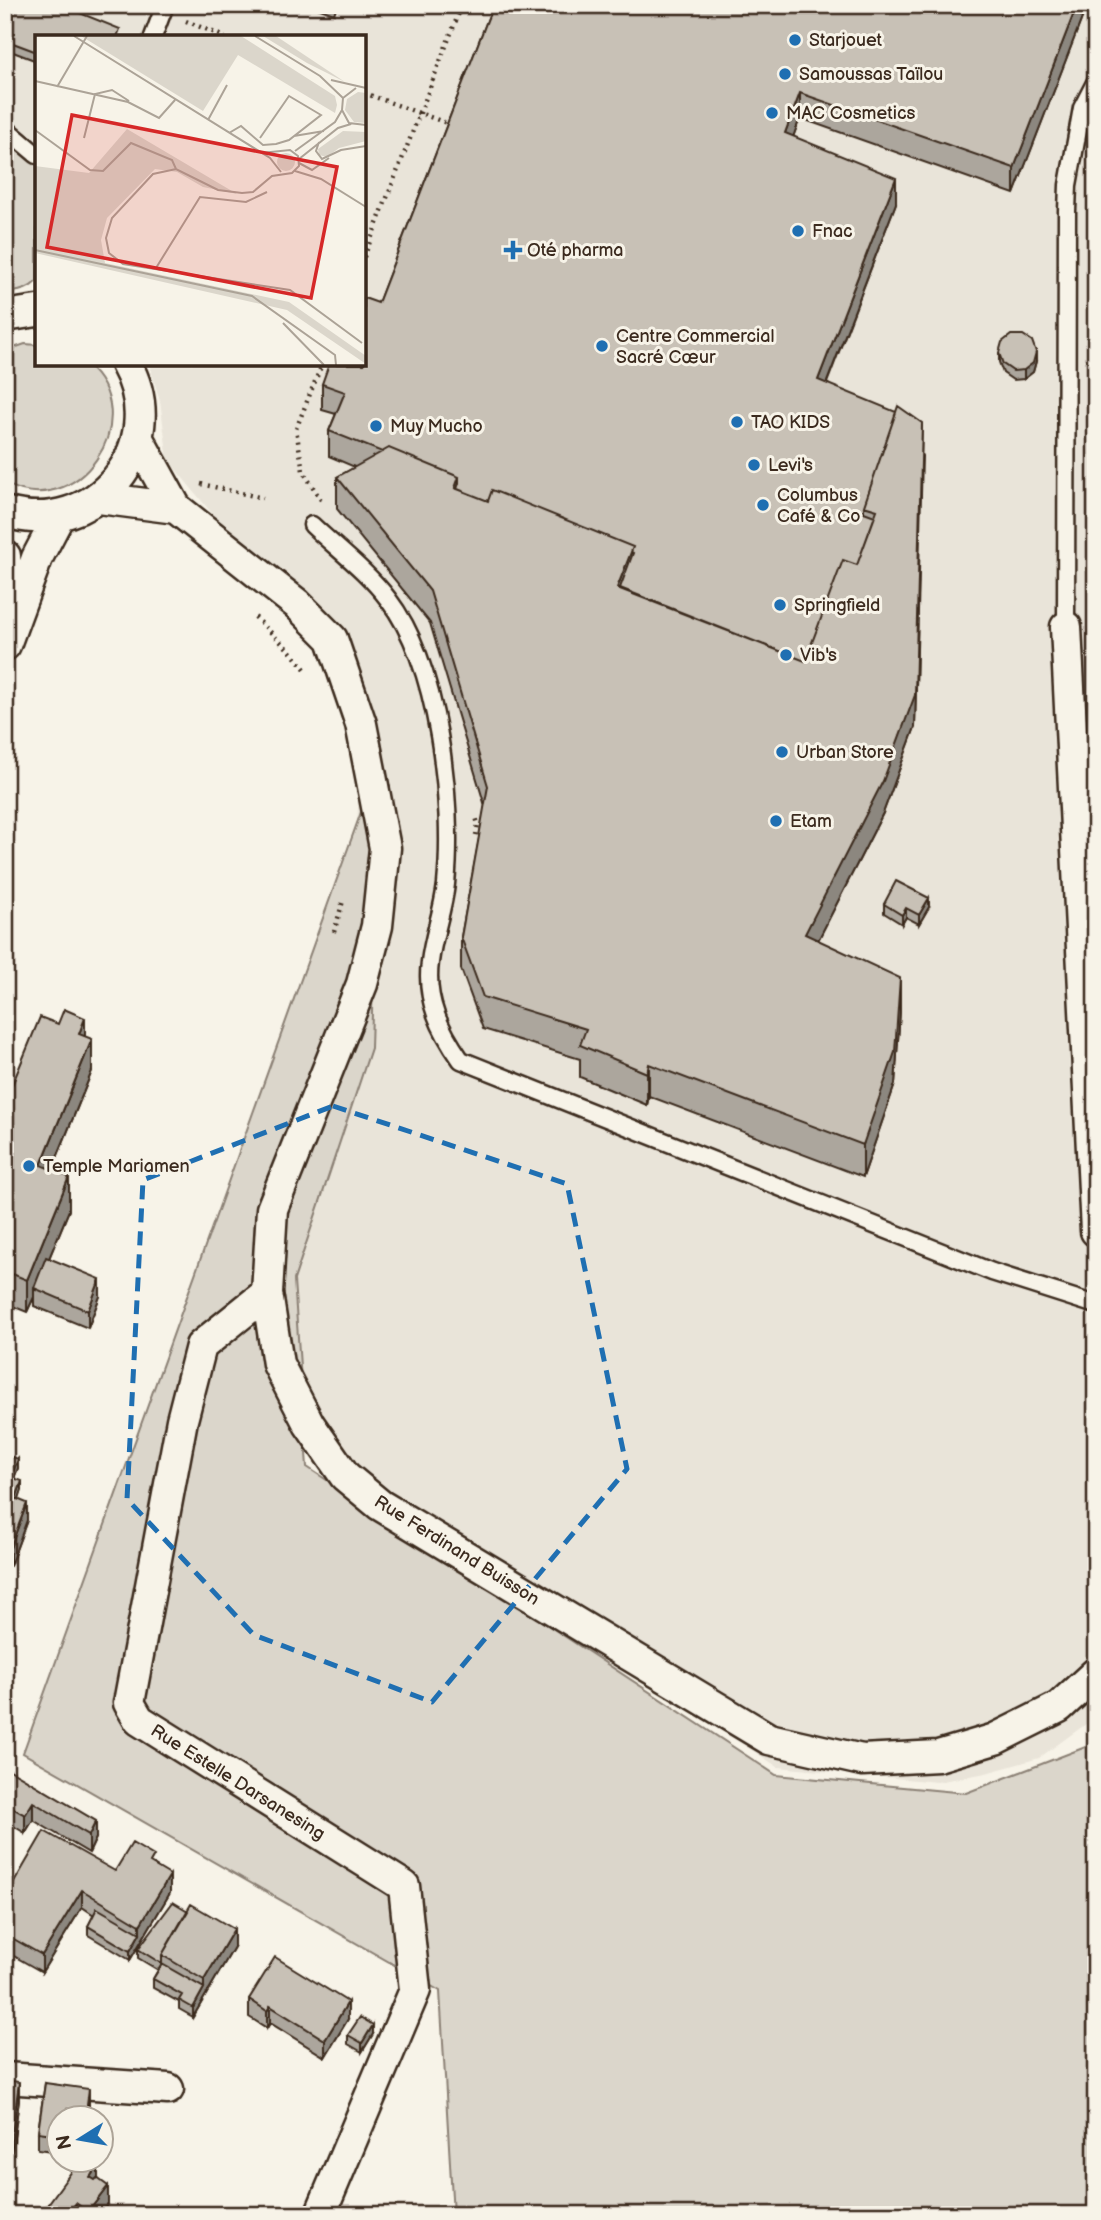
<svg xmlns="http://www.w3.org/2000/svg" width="1101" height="2220" font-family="'Balsamiq Sans',sans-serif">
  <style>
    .built { fill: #e9e4d9 }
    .green { fill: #dbd6cb; stroke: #8b8074; stroke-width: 2 }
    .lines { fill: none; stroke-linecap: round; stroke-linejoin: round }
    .service-casing { stroke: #3b2a1e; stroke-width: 21 }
    .minor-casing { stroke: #3b2a1e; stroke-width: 35 }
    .path { stroke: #3b2a1e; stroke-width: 4.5; stroke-dasharray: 2 5; stroke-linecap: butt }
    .service { stroke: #f7f3e8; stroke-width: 16 }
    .minor { stroke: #f7f3e8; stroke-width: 30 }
    .wall { fill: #aca69d; stroke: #3b2a1e; stroke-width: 2 }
    .shaded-wall { fill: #8c877f; stroke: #3b2a1e; stroke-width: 2 }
    .building { fill: #c8c1b6; stroke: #3b2a1e; stroke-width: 2 }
    .marked { fill: none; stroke: #1f6fb2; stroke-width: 5; stroke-dasharray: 14 9; stroke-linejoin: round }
    .poi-dot { fill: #1f6fb2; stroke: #f7f3e8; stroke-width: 2.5 }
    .labels { text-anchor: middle; stroke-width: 6; stroke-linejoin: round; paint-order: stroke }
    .poi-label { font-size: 18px; fill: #3b2a1e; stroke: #f7f3e8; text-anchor: start }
    .street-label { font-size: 18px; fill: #3b2a1e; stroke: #f7f3e8 }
    .inset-road { fill: none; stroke: #aca397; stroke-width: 2 }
    .view { fill: #d62828; fill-opacity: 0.15; stroke: #d62828; stroke-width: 3.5 }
    .inset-edge { fill: none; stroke: #3b2a1e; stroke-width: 3.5 }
  </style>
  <rect width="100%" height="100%" fill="#f7f3e8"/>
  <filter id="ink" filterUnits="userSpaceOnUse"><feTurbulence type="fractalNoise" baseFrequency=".0143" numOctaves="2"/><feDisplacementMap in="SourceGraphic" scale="14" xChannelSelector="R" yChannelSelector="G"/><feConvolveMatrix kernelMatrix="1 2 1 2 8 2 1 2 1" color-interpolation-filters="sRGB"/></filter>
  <g filter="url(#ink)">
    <!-- built -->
    <path class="built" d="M5,5h1091v1709l-6,7 -51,37 -53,15 -49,9 -159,-15 -291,-188 -171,-121 -67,-177 104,-330 6,-175 -45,-139 -146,-177 -8,-59 -11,-37h215v-327h-327v247l-32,1z"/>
    <!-- green -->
    <path class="green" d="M5,135l32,28v118c-9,9 -19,12 -32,11z
      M25,344l12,1v19h49c65,54 -10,160 -81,119v-132z
      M379,762l-8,286 -77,232 13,187 469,308 190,18 130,-50v472h-643l-13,-224 -417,-238z"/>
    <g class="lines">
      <defs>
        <path id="service" d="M153,37l12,-32
          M5,128l32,27
          M312,525c25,24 55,46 76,74 51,66 66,204 58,285 -3,27 -13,52 -16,78 -5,38 10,68 31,98l531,212 104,33
          M1066,627l1,-416 1,-26 14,-77 14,-27"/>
        <path id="minor" d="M5,316l32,-5
          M138,439l38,69 121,96 35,35 29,85 24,124 -8,78 -15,58 -90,225 -5,84 11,71 31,60 36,52 35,29 389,234 93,21 76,-4 57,-17 64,-32 37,-34
          M99,498l77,10
          M5,512c90,28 167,-66 121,-148
          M5,556l3,63
          M1066,627l30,604
          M5,645l32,-87 22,-42
          M267,1293l-66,53 -19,74 -53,283 10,17 265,166 11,104 -95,225
          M5,2078l163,11"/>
      </defs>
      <!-- service casing -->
      <use href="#service" class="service-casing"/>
      <!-- minor casing -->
      <use href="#minor" class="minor-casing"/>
      <!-- path -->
      <path class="path" d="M186,21l39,16
        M364,93l88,32
        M364,257l98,-252
        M201,484l62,14
        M321,500l-18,-29 -7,-42 26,-65
        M255,617l34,33 16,19
        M476,835l2,-11 -2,-7
        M334,932l9,-31"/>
      <!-- service -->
      <use href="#service" class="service"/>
      <!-- minor -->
      <use href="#minor" class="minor"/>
    </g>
    <!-- wall -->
    <path class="wall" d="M5,5l115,32h-83v24l-32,-12z
      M309,5h28l-3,9z
      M493,5h594l-73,189 -214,-76 -7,19 103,66 -69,180 95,73 -7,271 -32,86 -65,127 82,71 -5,73 -32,93 -214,-81 -2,9 -67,-28v-18l-97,-30 -22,-60v-32l24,-131 -55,-183 -93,-114v-32l18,-10 -26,-11v-25l7,-17 -14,-4v-26l56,-81z
      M999,353l37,8 -3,11 -9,7 -11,1 -10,-7 -4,-11z
      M884,904l45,3 -10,17 -13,-7 -4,7 -18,-11z
      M85,1036l7,35 -40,99 17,40 -20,48 51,38 -12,32 -54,-22v-9l-7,15 -22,-9v-201z
      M5,1454l13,14 -4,10 8,12 -3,10 8,20 -17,46 -5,-2z
      M5,1767l91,71 -7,15 -56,-33 -8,13 -20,-12z
      M154,1865l16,28 -40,67 -42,-25v-9l6,-11 -12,-8 -40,65 -37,-21v-53l110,-27z
      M234,1947l-41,70 -14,-8v-7l-26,-14v-9l5,-9 -20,-12v-9z
      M249,1999l99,20 -23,38 -55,-34 -3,5 -18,-11z
      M373,2034l-11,18 -14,-8v-9z
      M5,2080l14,20 -9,67 -5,-1z
      M45,2083l44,24 -2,11h-27v34l-22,-3v-17z
      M98,2178l10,25 -8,12h-57v-4z"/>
    <!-- shaded-wall -->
    <path class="shaded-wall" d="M1077,5h10l-73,189v-26z
      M800,93v25l-15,41v-26z
      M896,178v25l-78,202v-25z
      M1036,352v9l-3,11 -9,7v-9z
      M922,423l-7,304 -32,86 -78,153v-32z
      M633,547v32l-7,19 -9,-10z
      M929,898v9l-10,17v-9z
      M906,908v9l-4,7v-9z
      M900,978v33l-5,73 -32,93v-32z
      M85,1018v32l-6,-16z
      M92,1039v32l-51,126v-32z
      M649,1064v32l-2,9v-32z
      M69,1177v33l-33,80 -2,-2v9l-7,15v-32z
      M100,1279v17l-12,32v-17z
      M18,1459v9l-13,33v-18l6,-15z
      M22,1481v9l-9,25v-9z
      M27,1503v17l-17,46v-18z
      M33,1802v18l-8,13v-18z
      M96,1821v17l-7,15v-18z
      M170,1875v18l-40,67v-9l10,-18v-8z
      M82,1890v17l-40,65v-17z
      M234,1929v18l-41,70v-9l11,-20v-8z
      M348,2002v17l-23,38v-17z
      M270,2006v17l-3,5v-17z
      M373,2025v9l-11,18v-9z
      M19,2082v18l-9,67v-17z
      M89,2089v18l-2,11h-1z
      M98,2166v17l-8,-6z
      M108,2186v17l-8,12h-12v-3z
      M76,2203v12h-10z"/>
    <!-- building -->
    <path class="building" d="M5,5h55l60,24 -3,8h-80v15l-32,-12z
      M493,5h584l-63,163 -214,-75 -15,40 111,45 -78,202 78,32 -32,94v6l11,4 -18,49 -14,-5 -38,101 -185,-73 13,-35 -2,-1 2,-5 -141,-57 -4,11 -31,-12 2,-6v-6l-70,-29 -7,4 -53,-21 16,-39 -23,-8 7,-20h35v-66l14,5z
      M1011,335h12l9,6 4,11 -3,11 -9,7 -11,1 -10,-7 -4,-11 3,-11z
      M898,406l24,17 -7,272 -32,86 -78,153 95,44 -5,74 -32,93 -214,-81 -2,9 -67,-28 6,-16 -103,-32 -22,-60 27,-151 -58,-195 -93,-114 52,-29 70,29 -4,11 33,13 4,-11 141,57 -16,41 188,73 38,-101 14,5 20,-55 -13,-4z
      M896,881l33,17 -10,17 -13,-7 -4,7 -18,-11z
      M64,1009l21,9 -6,16 13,5 -51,126 28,12 -42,103 -22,-9v-169l35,-85 18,7z
      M46,1257l54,22 -12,32 -54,-23z
      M5,1454l13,5 -7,18v-9l-6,-2z
      M5,1466l6,2 -6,15z
      M11,1477l11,4 -6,17 -11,-4z
      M5,1494l22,9 -17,45 -5,-2z
      M5,1767l91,54 -7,14 -56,-33 -8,13 -20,-11z
      M44,1831l71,40 17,-28 22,13 -4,7 20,12 -30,50 -58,-35 -40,65 -37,-21v-36z
      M173,1902l15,9 -26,44v9l42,24 -11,20 -14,-8 3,-5 -29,-16 9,-15 -24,-15z
      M191,1904l43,25 -30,51 -42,-25z
      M97,1908l43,25 -10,18 -42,-25z
      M275,1957l73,45 -23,38 -55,-34 -3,5 -18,-12z
      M360,2017l13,8 -11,18 -14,-8z
      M5,2080l14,2 -9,68 -5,-1z
      M45,2083l44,6 -3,23 -19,-3 -2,9h-5v17l-22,-3z
      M80,2160h10l8,6 -8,11 5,3 2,-2 11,8 -20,26 -12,-9 -10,12h-17l-6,-4z"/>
  </g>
  <!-- marked area -->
  <path class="marked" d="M333,1106l234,78 60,285 -195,233 -178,-67 -127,-136 16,-319z"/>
  <!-- markers -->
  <g class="poi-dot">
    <circle cx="795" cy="40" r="7"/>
    <circle cx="785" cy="74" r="7"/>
    <circle cx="772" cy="113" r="7"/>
    <circle cx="798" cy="231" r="7"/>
    <path d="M509.5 239.5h7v7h7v7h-7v7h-7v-7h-7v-7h7z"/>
    <circle cx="602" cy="346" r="7"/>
    <circle cx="737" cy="422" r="7"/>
    <circle cx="376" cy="426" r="7"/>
    <circle cx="754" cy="465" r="7"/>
    <circle cx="763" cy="505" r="7"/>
    <circle cx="780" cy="605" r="7"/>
    <circle cx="786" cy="655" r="7"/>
    <circle cx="782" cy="752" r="7"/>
    <circle cx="776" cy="821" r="7"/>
    <circle cx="29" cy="1166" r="7"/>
  </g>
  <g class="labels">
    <!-- poi labels -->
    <g class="poi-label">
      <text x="809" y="46">Starjouet</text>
      <text x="799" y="80">Samoussas Taïlou</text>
      <text x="786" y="119">MAC Cosmetics</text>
      <text x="812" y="237">Fnac</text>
      <text x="527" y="256">Oté pharma</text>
      <text x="616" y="342">Centre Commercial<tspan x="616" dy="21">Sacré Cœur</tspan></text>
      <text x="751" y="428">TAO KIDS</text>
      <text x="390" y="432">Muy Mucho</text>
      <text x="768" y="471">Levi's</text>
      <text x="777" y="501">Columbus<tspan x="777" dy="21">Café &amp; Co</tspan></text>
      <text x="794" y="611">Springfield</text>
      <text x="800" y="661">Vib's</text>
      <text x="796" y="758">Urban Store</text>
      <text x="790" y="827">Etam</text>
      <text x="43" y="1172">Temple Mariamen</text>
    </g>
    <!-- street labels -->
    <g class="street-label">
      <text transform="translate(457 1550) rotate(32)" y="6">Rue Ferdinand Buisson</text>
      <text transform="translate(238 1782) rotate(32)" y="6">Rue Estelle Darsanesing</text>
    </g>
  </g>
  <!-- overview -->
  <g transform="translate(35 35)">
    <rect width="331" height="331" fill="#f7f3e8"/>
    <path d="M46,1h160l94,60 2,9 -2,8 -97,-58 -35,56zM228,1h13l69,46 -38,-19zM323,57l8,1v30l-12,-1 -9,-12 2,-11zM92,94l110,65 -34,-7 -26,-15 -22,-3 -48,49 -6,22 4,23 184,39 77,54v8l-79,-54 -252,-57v-87l54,7zM308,96l23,1v9l-27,7 -12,9 -8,-2 -1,-6zM242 127a9 9 0 1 1 18 0a9 9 0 1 1-18 0Z" fill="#dbd6cb"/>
    <path class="inset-road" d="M39,1l196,122 11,14M220,1l65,40 23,22M296,45l35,8M0,46l93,21 31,16 16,-18M22,52l30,-51M321,53l-13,10 -1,12 7,13 17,2M173,85l19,-35M0,95l55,40 13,1 28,-28 41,17 4,9M194,98l12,-7 22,19 13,-1 13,-4 32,-25 -32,-19 -29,42M259,101l30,-5M49,103l11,-44 17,-4 17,11M284,107l-3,9 6,8 19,-9 25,-4M260,116l40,-29 7,-12M226,118l29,-3 8,6 1,10 -7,7 -20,3 -19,16 -11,1 -24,-3 -42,-21 -23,5 -41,44 -6,20 3,15 14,11 167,26 72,53M264,124l39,-31 13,-4M264,128l13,7 17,-12M260,136l26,8 45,28M0,215l217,46 83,59 1,10M121,233l44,-71 46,5 21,-10M248,288l41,42"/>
    <path class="view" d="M37,80l265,52 -26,131 -264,-51z"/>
    <rect width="331" height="331" class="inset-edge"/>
  </g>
  <!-- margin -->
  <rect width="1101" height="2220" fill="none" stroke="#f7f3e8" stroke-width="28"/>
  <rect x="14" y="14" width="1073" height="2192" fill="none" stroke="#3b2a1e" stroke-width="2.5" filter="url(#ink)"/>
  <!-- north arrow -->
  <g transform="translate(80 2139) rotate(259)"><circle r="33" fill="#f7f3e8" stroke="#aca397" stroke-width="2"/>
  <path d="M0-5L12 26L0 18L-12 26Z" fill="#1f6fb2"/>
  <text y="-10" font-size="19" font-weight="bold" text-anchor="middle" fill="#3b2a1e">N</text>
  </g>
</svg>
